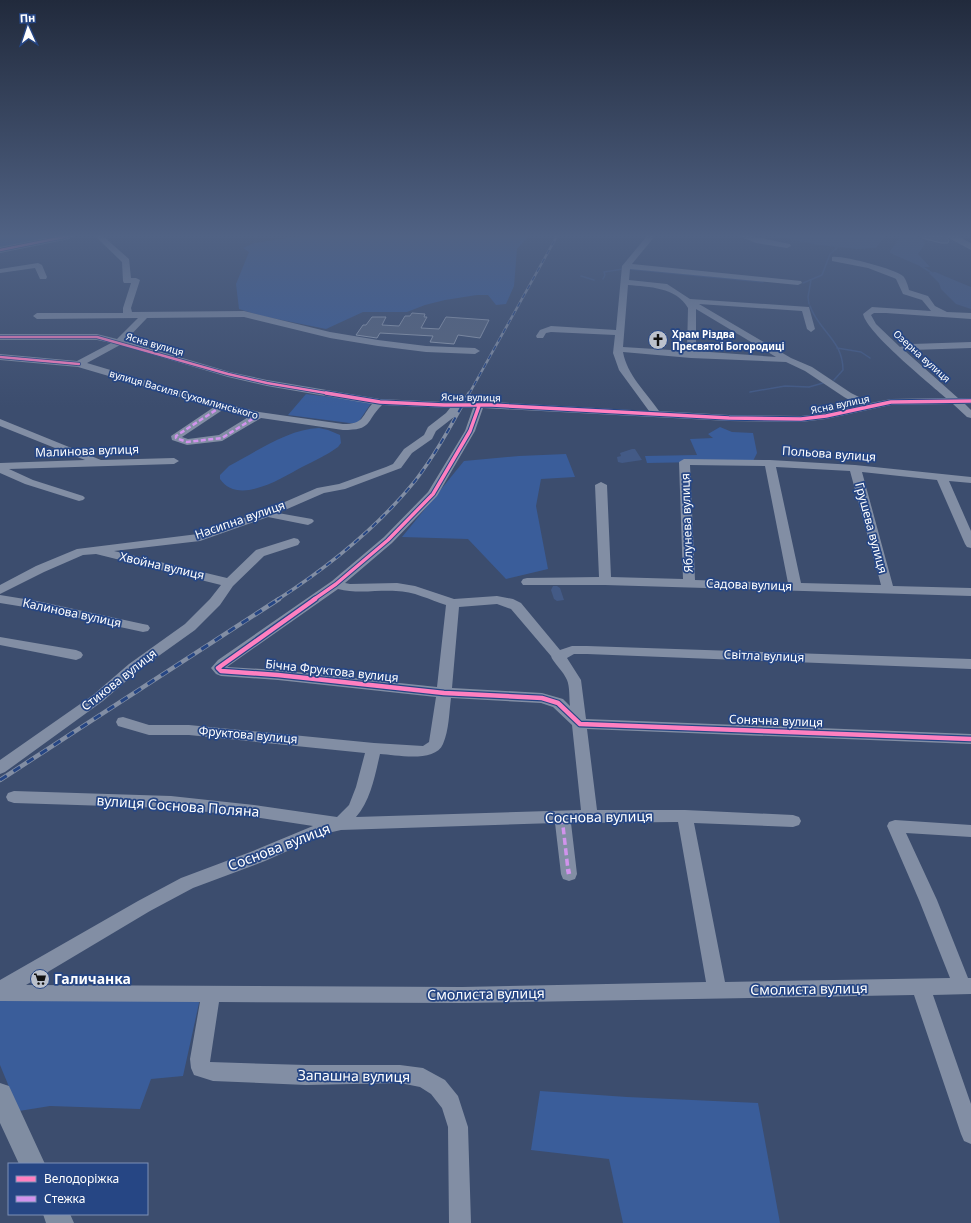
<svg xmlns="http://www.w3.org/2000/svg" width="971" height="1223" font-family="'Noto Sans',sans-serif">
  <style>
    .green { fill: #3a5d9a }
    .water { fill: #435a86 }
    .lines { fill: none; stroke-linecap: round; stroke-linejoin: round }
    .stream { stroke: #435a86; stroke-width: 1.5 }
    .building { fill: #57657f; stroke: #95a0b3 }
    .minor { fill: #828ea4; fill-rule: evenodd }
    .major { fill: #808da2; fill-rule: evenodd }
    .rail-far2-casing { stroke: #828ea4; stroke-width: 2.5 }
    .rail-far1-casing { stroke: #828ea4; stroke-width: 3.5 }
    .rail-casing { stroke: #828ea4; stroke-width: 4.5 }
    .rail-far2 { stroke: #264684; stroke-width: 1.5; stroke-dasharray: 5; stroke-linecap: butt }
    .rail-far1 { stroke: #264684; stroke-width: 2; stroke-dasharray: 6; stroke-linecap: butt }
    .rail { stroke: #264684; stroke-width: 3; stroke-dasharray: 8; stroke-linecap: butt }
    .quiet-far2 { stroke: #d193ec; stroke-width: 2.5; stroke-dasharray: 5 2.5; stroke-linecap: butt }
    .quiet-far1 { stroke: #d193ec; stroke-width: 3.5; stroke-dasharray: 7 3.5; stroke-linecap: butt }
    .quiet { stroke: #d193ec; stroke-width: 4.5; stroke-dasharray: 9 4.5; stroke-linecap: butt }
    .cycleway-far2-casing { stroke: #264684; stroke-width: 4 }
    .cycleway-far1-casing { stroke: #264684; stroke-width: 5.5 }
    .cycleway-casing { stroke: #264684; stroke-width: 7 }
    .cycleway-far2 { stroke: #ff80c0; stroke-width: 2.5 }
    .cycleway-far1 { stroke: #ff80c0; stroke-width: 3.5 }
    .cycleway { stroke: #ff80c0; stroke-width: 4.5 }
    .labels { text-anchor: middle; stroke-width: 3.5; stroke-linejoin: round; paint-order: stroke }
    .far-poi-label { font-size: 10px; font-weight: bold; fill: #fff; stroke: #264684; text-anchor: start }
    .far-street-label { font-size: 10px; fill: #fff; stroke: #264684 }
    .street-label { font-size: 12px; fill: #fff; stroke: #264684 }
    .near-street-label { font-size: 14px; fill: #fff; stroke: #264684 }
    .near-poi-label { font-size: 14px; font-weight: bold; fill: #fff; stroke: #264684; text-anchor: start }
  </style>
  <rect width="100%" height="100%" fill="#3c4d6e"/>
  <!-- green -->
  <path class="green" d="M0,236h64l-64,13z
    M301,236h228l-12,13 -3,37 -8,18 -10,1 -8,-10h-11l-32,5 -20,5 -18,7h-44l-37,17 -64,-13 -23,-7 -3,-25 13,-32 -6,-4 11,-5z
    M306,394l66,8 -15,22 -69,-9z
    M720,427l12,5 21,1 4,20 -4,8 -106,2 -2,-7 52,-1 -7,-16 23,-1 -5,-4z
    M319,428l9,2 12,5 1,8 -3,4c-11,8 -24,14 -36,20 -20,11 -64,39 -82,12v-4l9,-9c27,-14 59,-37 90,-38z
    M566,454l9,23 -34,2 -5,27 12,63 -42,10 -38,-40 -66,-2 62,-76 55,-5z
    M0,993l201,1 -18,82 -32,3 -11,30 -90,-3 -31,5 -19,-46z
    M540,1091l87,6 131,6 22,120h-157l-14,-64 -78,-9z"/>
  <!-- water -->
  <path class="water" d="M775,236h110l-9,12 -19,1 -39,-4z
    M901,236h13l9,4 2,4 -7,10 12,13h-8l-32,-14v-2z
    M935,272l36,15v22l-15,-5 -15,-15 -2,-6 -10,-10z
    M632,449h3l7,11 -20,3 -4,-1 -1,-5 4,-1 -1,-3z
    M553,586h4l3,2 4,12 -7,1 -3,-2 -3,-9z"/>
  <g class="lines">
    <!-- stream -->
    <path class="stream" d="M921,266l11,7
      M628,269l135,13
      M581,276l13,4
      M603,279l2,-4 -1,-3 19,-3
      M803,283l19,-8 8,-21 10,-9
      M809,304l-1,-7 3,-17
      M810,306c8,24 33,34 33,64l-9,10
      M837,348l24,4 9,6
      M750,392l35,-6 24,1 14,-4"/>
  </g>
  <!-- building -->
  <path class="building" d="M923,236h21l5,4 -1,3h-7l-19,-5z
    M412,313l13,1 -1,3h3l-6,11 18,1 7,-12 43,3 -9,18 -22,-3 -4,9 -24,-2 3,-6 -53,-3 -3,5 -21,-3 7,-10h3l6,-8h14l-4,8 17,1 6,-10h5z"/>
  <g class="lines">
    <!-- minor -->
    <path class="minor" d="M95,236h8l26,23 2,19h5l4,2 -9,28 1,4 112,-1 86,21 48,8 48,6 49,2 5,3 -5,3 -49,-2 -48,-6 -48,-8 -86,-21 -97,1 -22,23 105,31 37,8 113,19 64,3h48l157,9 -30,-41 -6,-17 2,-18 -64,-3 -5,1 -3,5h-6l-1,-2 4,-6 11,-4 65,4 6,-64 25,-30h8l-23,28 169,17 1,2 -4,2 -168,-16 -1,11 38,4 23,15 119,8 6,22 -4,3 -4,-3 -5,-18 -103,-7 92,54 21,9 39,26 20,10 20,-4 55,-1c-17,-15 -79,-65 -83,-84l9,-7 59,4 -9,-11 -19,-6 -7,-15 -2,-1 -26,-10 -36,-7v-4c10,-2 63,12 71,19 3,3 5,10 6,14l19,6 7,10 12,6 24,1v6l-85,-6h-12l-3,2 5,9 24,23 12,-3 59,-2v6l-59,2 -7,1 53,47h13v6h-6l6,6v8l-4,-1 -14,-13 -62,1 -65,14 -25,3 -72,-1 -246,-13 -8,23 -38,65 -45,47 -47,40 5,1 47,-1 18,3 39,13 43,-3 16,3 8,4 39,47 12,-4h15l384,13v10l-384,-15h-13l-7,4 14,22 5,39 385,15v10l-384,-15 10,81h88l108,5 6,2 2,4 -2,4 -6,2 -99,-4 31,159 225,-4 -31,-78 -32,-74 2,-4 6,-2 76,5v12l-65,-4 31,67 31,78h3v16l-38,1 38,109v40l-7,-3 -3,-7 -47,-139 -452,8 -243,-1 -9,60 96,3h94l23,3 22,12 13,16 10,31 3,96h-22l-1,-96 -6,-19 -11,-14 -11,-7 -20,-4 -94,2 -93,-4 -19,-6 -3,-7 -1,-9 10,-57 -200,-1v-21l138,-79 43,-23 72,-27 60,-25 -59,-9 -83,-9 -157,-5 -6,-2 -2,-4 2,-4 6,-2 157,5 83,9 83,12 12,-12 7,-18 9,-34 -176,-18h-40l-31,-9 -2,-4 2,-4 5,-1 26,8h40l185,18 49,3 6,-4 7,-45 -158,-17 -57,-4 -5,-2 -5,-6 7,-8 114,-79 52,-44 44,-45 37,-61 8,-23h-13l-6,9 -18,14 -4,8 -20,14 -11,15 -56,21 -21,4 -46,20 34,6 2,2 -2,2 -4,2 -40,-8 -68,24 -86,10 113,27 29,-28 38,-12 4,1 2,3 -2,3 -34,11 -31,30 -13,19 -25,25 -56,40 -36,31 -98,71 -5,2v-14l93,-65 36,-31 56,-40 25,-25 11,-14 -125,-31 -13,1 -39,17 -44,22v-9l36,-19 41,-17 121,-15 66,-23 53,-23 22,-4 47,-17 7,-3 11,-15 20,-14 4,-8 18,-14 4,-5 -68,-3c-17,17 -9,25 -39,25l-82,-12 -39,23 -35,4 -15,-5 -1,-4 43,-29 -136,-40 -78,-7v-6l77,7 34,-18 -14,-3h-97v-6h97l20,5 21,-21 -101,1 -4,-3 4,-3h86v-5l8,-25h-7l-1,-2 -1,-19zM628,285c21,2 48,2 60,23l-1,43 -64,-4zM696,309l80,48 -80,-6zM120,345l108,32 39,9 105,18c-11,13 -8,20 -29,20l-84,-12 -38,-9 -134,-40zM623,352l68,6 95,4 19,9 39,26 16,9 -34,7 -25,3 -72,-1 -70,-4c-13,-19 -32,-36 -36,-59zM224,409l26,7 -31,19 -31,4 -6,-2zM338,589c19,5 38,1 58,2 17,0 34,9 50,14l-9,82 -159,-17 -51,-3zM497,604l14,5 40,47c1,5 13,16 16,24 3,7 2,18 3,26l-7,-7 -21,-6 -90,-5 7,-81zM451,698l90,5 12,4 19,18 9,85 -225,7c15,-17 19,-42 24,-63 17,1 55,9 63,-10 6,-14 6,-31 8,-46zM678,822l28,160 -244,5 -436,-2 124,-74 43,-23 72,-27 63,-28 13,-3 214,-7 6,51 2,5 6,2 6,-2 2,-5 -6,-51z
      M739,236h12l39,8 1,2 -4,2 -31,-5z
      M38,263l4,2 5,12 -1,2h-6l-5,-11 -35,5v-4z
      M0,419l101,41 73,-2 5,3 -5,3 -165,5 24,11 50,16 2,2 -2,2 -4,1 -54,-17 -25,-11v-10l85,-3 -85,-34z
      M684,459l86,1 85,5 116,12v6l-22,-2 22,50v17l-4,-1 -2,-3 -28,-64 -75,-8 31,114 78,2v8l-366,-11h-82l-2,-3 2,-3 4,-1 72,-1 -4,-92 6,-3 6,3 4,92 72,2 -4,-117zM690,465l75,1 23,117 -93,-3zM776,467l74,4 31,114 -80,-2z
      M0,595l37,6 106,23 5,1 2,3 -2,3 -5,1 -106,-23 -37,-6z
      M0,637l76,13 5,2 2,3 -2,3 -5,2 -76,-15z"/>
    <!-- major -->
    <path class="major" d="M55,236h19l-5,3 -69,14v-6z
      M945,236h12l14,7v7z
      M0,1083l9,3 36,78h-26l-19,-41z
      M43,1214h27l4,9h-28z"/>
    <defs>
      <path id="rail-far2" d="M469,394l88,-158"/>
      <path id="rail-far1" d="M277,600c51,-33 100,-72 138,-119 21,-27 38,-59 54,-88"/>
      <path id="rail" d="M0,780l279,-181"/>
    </defs>
    <!-- rail-far2 casing -->
    <use href="#rail-far2" class="rail-far2-casing"/>
    <!-- rail-far1 casing -->
    <use href="#rail-far1" class="rail-far1-casing"/>
    <!-- rail casing -->
    <use href="#rail" class="rail-casing"/>
    <!-- rail-far2 -->
    <use href="#rail-far2" class="rail-far2"/>
    <!-- rail-far1 -->
    <use href="#rail-far1" class="rail-far1"/>
    <!-- rail -->
    <use href="#rail" class="rail"/>
    <!-- quiet-far2 -->
    <path class="quiet-far2" d="M222,406l-46,30v2l11,4 35,-4 37,-23"/>
    <!-- quiet-far1 -->
    <path class="quiet-far1" d="M562,817l6,53"/>
    <!-- quiet -->
    <path class="quiet" d="M568,869l1,5"/>
    <defs>
      <path id="cycleway-far2" d="M0,250l69,-14
        M0,337h97l131,37 39,9 65,11
        M0,357l79,7"/>
      <path id="cycleway-far1" d="M326,393l54,9 64,3h48l237,13 72,1 25,-3 65,-14 80,-1
        M313,600l23,-16 52,-44 45,-46 37,-63 9,-25"/>
      <path id="cycleway" d="M315,599l-97,69 3,3 57,4 166,18 98,5 16,5 22,21 391,15"/>
    </defs>
    <!-- cycleway-far2 casing -->
    <use href="#cycleway-far2" class="cycleway-far2-casing"/>
    <!-- cycleway-far1 casing -->
    <use href="#cycleway-far1" class="cycleway-far1-casing"/>
    <!-- cycleway casing -->
    <use href="#cycleway" class="cycleway-casing"/>
    <!-- cycleway-far2 -->
    <use href="#cycleway-far2" class="cycleway-far2"/>
    <!-- cycleway-far1 -->
    <use href="#cycleway-far1" class="cycleway-far1"/>
    <!-- cycleway -->
    <use href="#cycleway" class="cycleway"/>
  </g>
  <!-- sky -->
  <linearGradient id="sky" x2="0" y2="1"><stop stop-color="#212a3c"/><stop offset="0.58" stop-color="#506284"/><stop offset="1" stop-color="#506284" stop-opacity="0"/></linearGradient>
  <rect width="971" height="407" fill="url(#sky)"/>
  <!-- icons -->
  <defs>
    <symbol id="church-disc" viewBox="-11 -11 22 22"><circle r="9.5" fill="#bbc1cc" stroke="#264684"/><path d="M-1.2-6h2.4v3.5h3.3v2.4h-3.3V6h-2.4V-.1h-3.3v-2.4h3.3Z" fill="#111"/></symbol>
    <symbol id="supermarket-disc" viewBox="-11 -11 22 22"><circle r="9.5" fill="#bbc1cc" stroke="#264684"/><path d="M-6-5.5h2.5l.6 2H6L4.5 2H-2.5L-4.4-4H-6ZM-1.5 3.2a1.3 1.3 0 1 0 .1 0ZM3 3.2a1.3 1.3 0 1 0 .1 0Z" fill="#111"/></symbol>
  </defs>
  <g fill-rule="evenodd">
    <use href="#church-disc" x="647" y="329" width="22" height="22"/>
    <use href="#supermarket-disc" x="29" y="968" width="22" height="22"/>
  </g>
  <g class="labels">
    <!-- far-poi labels -->
    <g class="far-poi-label">
      <text x="672" y="338">Храм Різдва<tspan x="672" dy="12">Пресвятої Богородиці</tspan></text>
    </g>
    <!-- far-street labels -->
    <g class="far-street-label">
      <text transform="translate(155 344) rotate(16)" y="4">Ясна вулиця</text>
      <text transform="translate(922 356) rotate(42)" y="4">Озерна вулиця</text>
      <text transform="translate(184 394) rotate(16)" y="4">вулиця Василя Сухомлинського</text>
      <text transform="translate(471 397) rotate(1)" y="4">Ясна вулиця</text>
      <text transform="translate(840 404) rotate(-12)" y="4">Ясна вулиця</text>
    </g>
    <!-- street labels -->
    <g class="street-label">
      <text transform="translate(87 451) rotate(-2)" y="4">Малинова вулиця</text>
      <text transform="translate(829 454) rotate(4)" y="4">Польова вулиця</text>
      <text transform="translate(240 520) rotate(-19)" y="4">Насипна вулиця</text>
      <text transform="translate(687 523) rotate(-92)" y="4">Яблунева вулиця</text>
      <text transform="translate(871 528) rotate(75)" y="4">Грушева вулиця</text>
      <text transform="translate(162 566) rotate(13)" y="4">Хвойна вулиця</text>
      <text transform="translate(749 585) rotate(2)" y="4">Садова вулиця</text>
      <text transform="translate(72 613) rotate(12)" y="4">Калинова вулиця</text>
      <text transform="translate(764 656) rotate(2)" y="4">Світла вулиця</text>
      <text transform="translate(332 671) rotate(6)" y="4">Бічна Фруктова вулиця</text>
      <text transform="translate(119 680) rotate(-38)" y="4">Стикова вулиця</text>
      <text transform="translate(776 721) rotate(2)" y="4">Сонячна вулиця</text>
      <text transform="translate(248 735) rotate(5)" y="4">Фруктова вулиця</text>
    </g>
    <!-- near-street labels -->
    <g class="near-street-label">
      <text transform="translate(178 806) rotate(4)" y="5">вулиця Соснова Поляна</text>
      <text transform="translate(599 817) rotate(-1)" y="5">Соснова вулиця</text>
      <text transform="translate(279 847) rotate(-21)" y="5">Соснова вулиця</text>
      <text transform="translate(809 989) rotate(-1)" y="5">Смолиста вулиця</text>
      <text transform="translate(486 994) rotate(-1)" y="5">Смолиста вулиця</text>
      <text transform="translate(354 1076) rotate(1)" y="5">Запашна вулиця</text>
    </g>
    <!-- near-poi labels -->
    <g class="near-poi-label">
      <text x="54" y="984">Галичанка</text>
    </g>
  </g>
  <!-- legend -->
  <rect x="8" y="1163" width="140" height="52" fill="#264684" stroke="#7d90b5"/>
  <rect x="16" y="1176" width="20" height="6" fill="#ff80c0" stroke="#7d90b5"/>
  <text x="44" y="1183" font-size="12" fill="#ffffff">Велодоріжка</text>
  <rect x="16" y="1196" width="20" height="6" fill="#d193ec" stroke="#7d90b5"/>
  <text x="44" y="1203" font-size="12" fill="#ffffff">Стежка</text>
  <!-- north arrow -->
  <g transform="translate(28 28) rotate(357)" stroke="#264684" stroke-width="3" paint-order="stroke">
  <path d="M0-3L7 15L0 10L-7 15Z" fill="#ffffff"/>
  <text y="-6" font-size="11" font-weight="bold" text-anchor="middle" fill="#ffffff">Пн</text>
  </g>
</svg>
